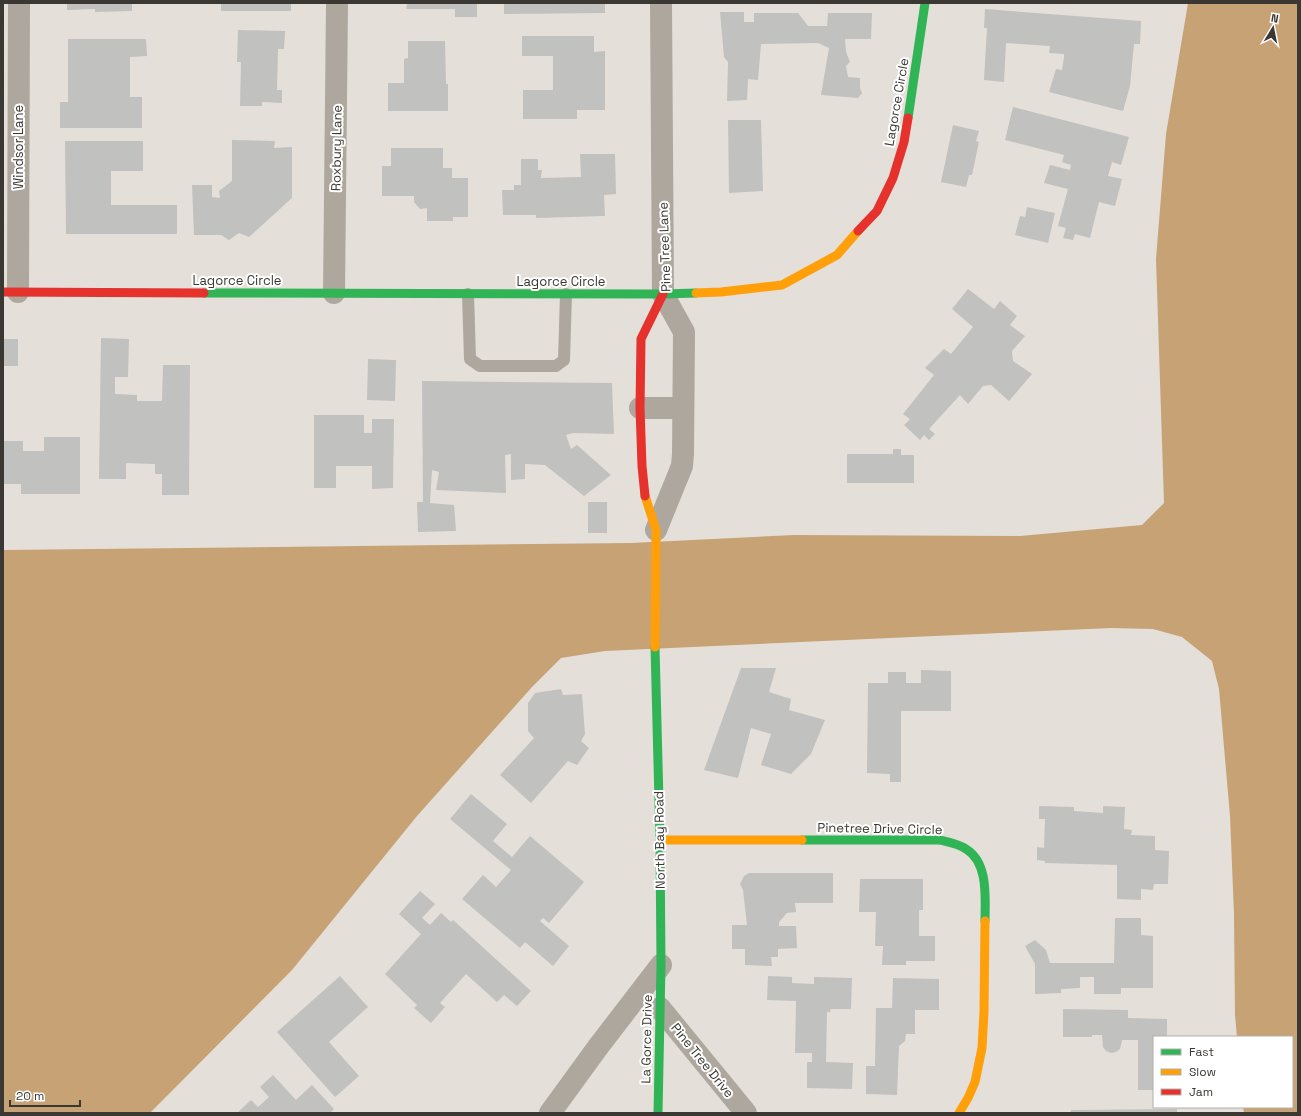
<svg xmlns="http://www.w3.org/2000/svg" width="1301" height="1116" font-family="'Space Grotesk',sans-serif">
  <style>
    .water { fill: #c6a275 }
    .building { fill: #c1c1bf }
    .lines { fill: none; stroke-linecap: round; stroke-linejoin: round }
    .lane { stroke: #aea79e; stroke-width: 12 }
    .street { stroke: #aea79e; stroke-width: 22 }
    .fast { stroke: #30b455; stroke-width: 9 }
    .slow { stroke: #ff9f0a; stroke-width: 9 }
    .jam { stroke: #e5322d; stroke-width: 9 }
    .labels { text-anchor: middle; stroke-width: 4; stroke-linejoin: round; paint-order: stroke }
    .street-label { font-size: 13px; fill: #3b3732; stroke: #fff }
  </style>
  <rect width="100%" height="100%" fill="#e5dfd9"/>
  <!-- water -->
  <path class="water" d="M1188,3h110v1110h-54l-1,-6h49v-70h-55l-2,-22 -1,-101 -4,-98 -11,-127 -7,-28 -30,-24 -29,-8 -42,-1 -506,23 -44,7 -29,29 -115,129 -125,154 -142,143h-147v-563l628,-7 163,-8 226,1 122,-11 22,-22 -8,-244 10,-125z"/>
  <!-- building -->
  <path class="building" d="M67,3h65v8l-37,1v-3l-28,1z
    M221,3h70v8h-70z
    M407,3h70v14h-22v-8h-49z
    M504,3h101v10l-101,1z
    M985,9l156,12 -1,23h-6l-4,42 -7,25 -74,-19 7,-23 6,1 2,-13v-3l-15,-1 1,-7 -44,-3 -2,39 -20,-2 3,-52h-3z
    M720,12h24v10h10v-9h44l10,13h19l1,-13h44l-1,26h-26l1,13 4,10 -4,4 2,11 12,1v10l2,5 -4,5 -37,-3 8,-47 -11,-5 -57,1 -3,36 -10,-1 -1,21 -20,1 1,-39 -4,-5z
    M238,30l47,1 -1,18h-6l-1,41h5v13l-20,-1v4h-22l1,-44h-4z
    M522,36h72v16l11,-1v59h-28v9h-54v-29h30v-34h-31z
    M68,39h78l1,17 -17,1v40h12v31h-82v-26h8z
    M408,41h37l1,43h2v27h-60v-28h16v-24l4,-1z
    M1013,107l116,30 -8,28 -9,-3 -4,14 14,3 -7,27 -16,-4 -9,36 -15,-4 -2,6 -10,-2 3,-10 -8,-2 10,-37 -24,-6 6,-18 20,5 1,-5 -9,-3 2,-7 -59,-15z
    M728,120h33l2,71 -34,2z
    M953,125l26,6 -3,10 3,1 -7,33h-3l-3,12 -25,-5z
    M232,140l43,1 -1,7 18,-1v51l-43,39 -10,-4 -10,7 -8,-5h-27l-2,-50h20v12l8,1 -1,-7 13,-10z
    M65,141h78v30h-32v34h66v29h-111z
    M391,148h52v20h9v10h16v39h-15v4h-26v-13l-7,1 -6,-7v-6h-32v-30h9z
    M580,154h35l1,40 -12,1 1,21 -69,2v-3h-33l-1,-25h12v-5h7v-26h17v11h4l-1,8 40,-1z
    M1027,207l28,6 -7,30 -33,-8 5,-19 5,1z
    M968,289l26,20 6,-8 17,15 -7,9 15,11 -13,15 1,10 19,13 -23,27 -18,-16 -8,1 -15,18 -8,-9 -31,34 6,5 -6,6 -5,-5 -4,5 -16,-15 6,-6 -7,-5 31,-39 -9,-7 19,-19 7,5 22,-27 -21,-18z
    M101,338l28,1 -1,38h-13v17l22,1v6h25l1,-36h27l-1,130h-27v-21h-7v-10l-29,-1v16h-27z
    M3,339h15v27h-15z
    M368,359l28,1 -1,41 -28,-1z
    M422,381l190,2 2,51 -41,-1 -7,2 5,14 6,-4 34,30 -27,21 -39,-31 -20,-1v15l-14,1v-26l-6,1 1,38 -70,-3 3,-18 -7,-2 -2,33 24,2 2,26 -38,1 -1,-30h6z
    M314,415h50v18h8v-14h22l-1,69 -21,1v-23h-36v22h-22z
    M44,437h36v57h-59v-10h-17l-1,-43h20v10h21z
    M893,449h8v6h13v28h-67v-29h46z
    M588,502h19v31h-19z
    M741,668h35l-7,24 22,7 -2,11 36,10 -14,34 -20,20 -30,-9 10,-31 -20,-6 -13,50 -34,-8z
    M921,670l30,1v40h-50v71h-11v-8l-23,-1 1,-90h20v-11h18v11h15z
    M561,689l2,6 19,-1 3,40 -4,7 8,7 -12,17 -9,-4 -37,42 -31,-28 34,-37 -6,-7v-28l7,-10z
    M471,794l36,30 -14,17 19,16 18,-21 54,46 -35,41 -6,-5 -3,3 29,25 -16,20 -28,-24 -5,6 -58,-49 21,-24 13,12 15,-17 -61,-51z
    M1039,806l35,1v4l29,2v-7l22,1 -1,22 8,1 -1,5 24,1v14l14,1 -1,33h-14l-1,6 -12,-1v11l-24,-1v-34l-72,-2v-2l-8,-1v-13l7,1 1,-29h-6z
    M749,873h84v30h-38l1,9 -9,1 -8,9v4h17l1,22 -19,1v8h-7l1,9 -27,-1v-16h-13v-24h15l-4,-35 -3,-6 4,-8z
    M860,879h63v31h-4v26h16v25h-29v4h-24l1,-19h-8l1,-34h-17z
    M420,891l15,13 -13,14 8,7 11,-12 10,9 2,-2 78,71 -14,15 -13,-11 -7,7 -31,-28 -26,29 5,4 -14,16 -17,-15 3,-3 -32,-31 36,-40 -22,-20z
    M1115,918h26v17l12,1v52h-32v6h-27v-17h-14v11l-19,1v4l-26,1v-30l-10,-18 10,-6 11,10 4,13h64z
    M340,976l28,31 -39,35 30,34 -24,21 -58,-65z
    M768,976l24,1v6l22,1v-7l38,1 -1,31h-20l-1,3h-3l-1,50 27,1 -1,26 -45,-1v-26h5v-9h-17l1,-52 -29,-1z
    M893,978l46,1v31h-24v24h-9l-1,7 -6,5 -2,49 -31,-1v-28h9l1,-58h16z
    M1063,1009l65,1v8l39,1v18h-13v53h-16v-50h-16l-2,9 -4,3 -5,1 -5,-2 -3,-4 -1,-12h-10v2h-29z
    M273,1075l23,25 16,-15 22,24 -4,4h-93l14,-13 7,7 11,-10 -9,-10z
    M1177,1109v4h-107l1,-3z"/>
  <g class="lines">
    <!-- lane -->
    <path class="lane" d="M468,294l2,65 10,7h76l8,-6 2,-66"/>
    <!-- street -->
    <path class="street" d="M18,292l1,-289
      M334,293l3,-290
      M640,408h43
      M656,530l26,-64 1,-12 1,-122 -21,-38 -2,-291
      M660,1008l86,105
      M550,1113l48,-66 63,-82"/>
    <!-- fast -->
    <path class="fast" d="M908,118l17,-115
      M204,293l459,1 33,-1
      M655,647l5,193 1,125 -3,148
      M802,840h138c9,2 19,4 26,9 23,14 19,50 19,72"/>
    <!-- slow -->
    <path class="slow" d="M696,293l25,-1 61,-7 55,-30 21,-24
      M645,496l11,34 -1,117
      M660,840h142
      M959,1113l9,-15 7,-16 7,-34 2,-36 1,-91"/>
    <!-- jam -->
    <path class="jam" d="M858,231l19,-20 16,-33 11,-36 4,-24
      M3,292l201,1
      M645,496l-3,-30 -2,-58 1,-69 22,-45"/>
  </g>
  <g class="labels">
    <!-- street labels -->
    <g class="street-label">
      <text transform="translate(896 102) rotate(-80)" y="5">Lagorce Circle</text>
      <text transform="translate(18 147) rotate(-90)" y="5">Windsor Lane</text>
      <text transform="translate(336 148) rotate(-89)" y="5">Roxbury Lane</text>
      <text transform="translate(664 247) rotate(-92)" y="5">Pine Tree Lane</text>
      <text x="237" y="285">Lagorce Circle</text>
      <text x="561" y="286">Lagorce Circle</text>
      <text transform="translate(880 828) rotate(1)" y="5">Pinetree Drive Circle</text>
      <text transform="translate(659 840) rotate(-91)" y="5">North Bay Road</text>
      <text transform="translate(646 1039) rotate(-89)" y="5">La Gorce Drive</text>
      <text transform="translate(703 1060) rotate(51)" y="5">Pine Tree Drive</text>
    </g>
  </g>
  <!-- border -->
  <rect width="1301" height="1116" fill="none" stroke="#3b3732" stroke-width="8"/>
  <!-- legend -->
  <rect x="1153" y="1036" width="140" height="72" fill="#ffffff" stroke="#b1afad"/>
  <rect x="1161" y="1049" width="20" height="6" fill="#30b455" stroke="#b1afad"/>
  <text x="1189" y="1056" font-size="12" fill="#3b3732">Fast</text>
  <rect x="1161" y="1069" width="20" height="6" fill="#ff9f0a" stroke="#b1afad"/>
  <text x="1189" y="1076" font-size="12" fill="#3b3732">Slow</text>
  <rect x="1161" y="1089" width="20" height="6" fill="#e5322d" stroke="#b1afad"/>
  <text x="1189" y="1096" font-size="12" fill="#3b3732">Jam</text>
  <!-- north arrow -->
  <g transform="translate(1273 28) rotate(10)" stroke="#ffffff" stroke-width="3" paint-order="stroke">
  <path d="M0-3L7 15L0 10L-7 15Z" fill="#3b3732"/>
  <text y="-6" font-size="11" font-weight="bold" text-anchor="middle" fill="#3b3732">N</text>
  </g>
  <!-- scale -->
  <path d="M10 1100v6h70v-6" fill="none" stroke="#3b3732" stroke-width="2"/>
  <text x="16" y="1100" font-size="12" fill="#3b3732" stroke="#ffffff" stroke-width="3" paint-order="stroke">20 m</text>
</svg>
